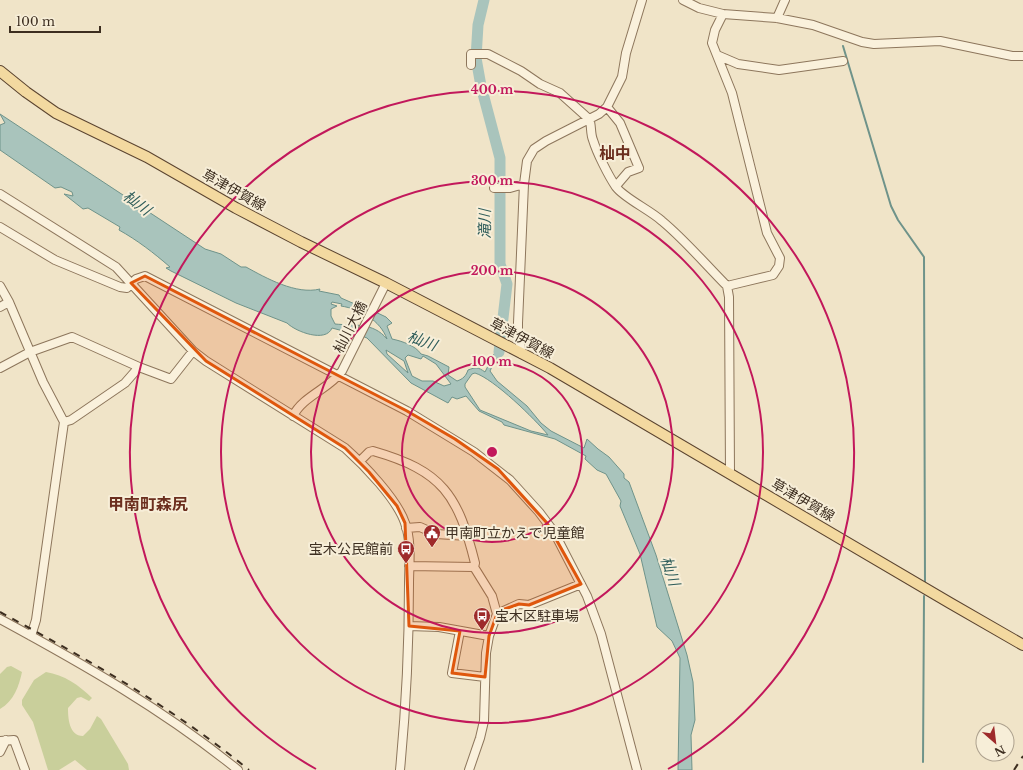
<svg xmlns="http://www.w3.org/2000/svg" width="1023" height="770" font-family="'Libre Baskerville','Noto Sans JP',serif">
  <style>
    .green { fill: #c9cf9b }
    .water { fill: #a9c4bc; stroke: #6f938a; fill-rule: evenodd }
    .lines { fill: none; stroke-linecap: round; stroke-linejoin: round }
    .stream { stroke: #6f938a; stroke-width: 2 }
    .river { stroke: #a9c4bc; stroke-width: 11 }
    .minor-casing { stroke: #8d765c; stroke-width: 10 }
    .major-casing { stroke: #5b4430; stroke-width: 12 }
    .minor { stroke: #faf1dc; stroke-width: 8 }
    .major { stroke: #f3d9a0; stroke-width: 10 }
    .rail { stroke: #3d2e20; stroke-width: 2; stroke-dasharray: 7 7; stroke-linecap: butt }
    .marked { fill: #df570d; fill-opacity: 0.2; stroke: #df570d; stroke-width: 3; stroke-linejoin: round }
    .ring { fill: none; stroke: #c2185b; stroke-width: 2 }
    .labels { text-anchor: middle; stroke-width: 4; stroke-linejoin: round; paint-order: stroke }
    .street-label { font-size: 14px; fill: #3d2e20; stroke: #f7eed8 }
    .poi-label { font-size: 14px; fill: #3d2e20; stroke: #f7eed8; text-anchor: start }
    .water-label { font-size: 15px; font-style: italic; fill: #2f5d5a; stroke: #f7eed8 }
    .quarter-label { font-size: 16px; font-weight: bold; fill: #6b2e1e; stroke: #f7eed8 }
    .centre { fill: #c2185b; stroke: #f7eed8; stroke-width: 2 }
    .ring-label { font-size: 12px; text-anchor: middle; font-weight: bold; fill: #c2185b; stroke: #f7eed8; stroke-width: 4; stroke-linejoin: round; paint-order: stroke }
  </style>
  <rect width="100%" height="100%" fill="#f0e4c8"/>
  <!-- green -->
  <path class="green" d="M11,666l11,6c-3,14 -8,29 -22,37v-35l7,-7z
    M46,672c18,3 33,13 46,26l-3,3 -8,-4 -4,1 -9,10c0,10 1,28 15,28l7,-7 7,-13 4,3 27,45 1,6h-42l-12,-10 -16,10h-11l-15,-48 -11,-17v-5l12,-20z"/>
  <!-- water -->
  <path class="water" d="M0,114l205,135 16,5 20,13h5c20,11 50,28 74,22l-1,2 20,4 2,3 23,10 5,1 17,8 6,6 -5,3 5,13c10,2 24,7 29,15l7,2 21,11 -1,8 9,6c6,-2 9,-5 11,-11 8,-3 10,-3 17,2l9,-18 4,-3 1,-17 3,5 -1,17 -6,4 -5,11 7,10 30,25 14,17 10,8 33,17 3,-9 11,10 11,8 15,17v4l5,4 27,73 31,100 6,27 2,38 -4,15 1,35h-14l2,-112 -8,-17 -15,-14 -17,-73 -20,-48 1,-5 -15,-27 -9,-4 -12,-11 1,-3 -31,-17 -51,-14 -2,-3 -23,-11 -13,-15 -9,3 -5,-2 -4,6 -37,-20 -44,-45 -5,-2 -14,-1 -1,-3 -15,-4c-6,15 -36,4 -45,-5l-51,-20 -65,-32 -5,-3 4,-1c-16,-14 -33,-27 -51,-37l1,-3 -32,-19 -5,1 -19,-15 9,2 -1,-4 -11,-5 -6,1 -55,-38v-25l5,-2zM332,302l10,2 -1,2c19,3 39,14 46,33 -14,-17 -32,-13 -52,-15l-4,-8v-7l6,-3 -6,-2zM386,350l18,11 4,12 -21,-19zM408,355l13,4 2,-3 13,8 15,20 -7,2 -11,-5h-11l-10,-5 -7,-18zM475,373c19,6 60,46 73,62l-17,-4 -51,-21 -15,-23v-3l7,-10z"/>
  <g class="lines">
    <!-- stream -->
    <path class="stream" d="M843,46l48,160 7,14 26,37 1,326
      M923,762l1,-166"/>
    <!-- river -->
    <path class="river" d="M484,0l-6,25 -2,33 5,28 19,72v106l7,20 -8,68"/>
    <defs>
      <path id="minor" d="M683,0l16,8 24,6 54,4 36,7 49,17 12,2 66,-3 72,15h11
        M723,14l-8,16 -3,13 20,50 35,140 13,25 -1,8 -6,9 -46,11
        M777,18l8,-18
        M717,55l21,9 41,6 64,-9
        M471,65v-11h17l33,17 19,13 20,9 29,26c3,6 1,14 4,21 4,13 15,35 23,47 8,11 34,23 46,34 23,19 44,44 65,65l2,11 1,177
        M607,107l13,16 19,45 -11,4 -12,14
        M494,188h16l14,-4
        M0,194l116,73 77,84 13,10 139,87c19,17 52,51 60,75 7,19 4,42 4,61 0,63 -3,124 -9,186
        M0,227l55,33 65,27 7,1 9,-9 9,-3 262,135 67,41 36,28 29,32 15,20 33,64 14,38 36,136
        M0,286l9,16 34,80 21,40 -28,198 -5,16
        M0,307l9,-5
        M522,354l-4,-20v-11l6,-139 3,-23 7,-12 12,-8 53,-27 8,-7 15,-30 4,-24 16,-53
        M0,368l30,-16 42,-15 67,30 32,12 22,-28
        M293,416c10,-20 36,-27 49,-45l44,-88
        M64,422l7,-2 54,-37 14,-16
        M360,461l9,-9 4,-1c70,20 85,44 102,112l-1,4 18,29 5,18 -8,22 -3,17 -2,68 -4,17 -11,32
        M406,528l14,-1 16,7 32,2
        M409,566l65,1
        M497,614l22,-10 10,1 52,-21
        M0,619c83,45 164,91 238,151
        M409,626l30,1 50,9
        M460,631l-8,42 33,4
        M0,741l14,-1 11,30
        M0,752l6,-12"/>
      <path id="major" d="M0,71l26,21 30,21 91,44 89,51 65,34 85,41 164,85 400,235 73,42"/>
    </defs>
    <!-- minor casing -->
    <use href="#minor" class="minor-casing"/>
    <!-- major casing -->
    <use href="#major" class="major-casing"/>
    <!-- minor -->
    <use href="#minor" class="minor"/>
    <!-- major -->
    <use href="#major" class="major"/>
    <!-- rail -->
    <path class="rail" d="M0,612c87,47 172,95 249,158
      M1014,770l9,-14"/>
  </g>
  <!-- marked area -->
  <path class="marked" d="M145,276l262,135 48,28 43,30 49,54 34,61 -52,21 -10,-1 -17,6 -5,4 -8,22 -4,41 -33,-4 8,-42 -51,-5 -4,-103 -8,-17 -28,-34 -24,-24 -139,-87 -75,-78z"/>
  <!-- distance rings -->
  <g class="ring">
    <circle cx="492" cy="452" r="90"/>
    <circle cx="492" cy="452" r="181"/>
    <circle cx="492" cy="452" r="271"/>
    <path d="M316 769A362 362 0 1 1 668 769"/>
  </g>
  <!-- icons -->
  <defs>
    <symbol id="civic-pin" viewBox="-11 -11 22 30"><path d="M0 17L-7.5 6A9.5 9.5 0 1 1 7.5 6Z" fill="#9e2a2b" stroke="#f7eed8"/><path d="M-.6-6.5H3V-4.5H.6V-3L4-1V1h2V6H-6V1h2V-1L-.6-3ZM-1.2 2.5V6h2.4V2.5Z" fill="#fff"/></symbol>
    <symbol id="bus-pin" viewBox="-11 -11 22 30"><path d="M0 17L-7.5 6A9.5 9.5 0 1 1 7.5 6Z" fill="#9e2a2b" stroke="#f7eed8"/><path d="M-5-6H5V4H4V6H2V4H-2V6H-4V4H-5ZM-3.5-4V0h7V-4ZM-3.5 1.2v1.5H-2V1.2ZM2 1.2v1.5H3.5V1.2Z" fill="#fff"/></symbol>
  </defs>
  <g fill-rule="evenodd">
    <use href="#civic-pin" x="422" y="523" width="20" height="27"/>
    <use href="#bus-pin" x="396" y="539" width="20" height="27"/>
    <use href="#bus-pin" x="472" y="606" width="20" height="27"/>
  </g>
  <g class="labels">
    <!-- street labels -->
    <g class="street-label">
      <text transform="translate(234 190) rotate(29)" y="5">草津伊賀線</text>
      <text transform="translate(350 327) rotate(-63)" y="5">杣川大橋</text>
      <text transform="translate(522 338) rotate(28)" y="5">草津伊賀線</text>
      <text transform="translate(803 500) rotate(30)" y="5">草津伊賀線</text>
    </g>
    <!-- poi labels -->
    <g class="poi-label">
      <text x="445" y="538">甲南町立かえで児童館</text>
      <text x="393" y="554" text-anchor="end">宝木公民館前</text>
      <text x="495" y="621">宝木区駐車場</text>
    </g>
    <!-- water labels -->
    <g class="water-label">
      <text transform="translate(137 203) rotate(37)" y="5">杣川</text>
      <text transform="translate(485 224) rotate(-90)" y="5">滝川</text>
      <text transform="translate(422 341) rotate(20)" y="5">杣川</text>
      <text transform="translate(670 571) rotate(71)" y="5">杣川</text>
    </g>
    <!-- quarter labels -->
    <g class="quarter-label">
      <text x="615" y="159">杣中</text>
      <text x="148" y="510">甲南町森尻</text>
    </g>
  </g>
  <circle cx="492" cy="452" r="6" class="centre"/>
  <g class="ring-label">
    <text x="492" y="94">400 m</text>
    <text x="492" y="185">300 m</text>
    <text x="492" y="275">200 m</text>
    <text x="492" y="366">100 m</text>
  </g>
  <!-- north arrow -->
  <g transform="translate(995 742) rotate(152)"><circle r="19" fill="#f7eed8" stroke="#ada18e"/>
  <path d="M0-3L7 15L0 10L-7 15Z" fill="#9e2a2b"/>
  <text y="-6" font-size="11" font-weight="bold" text-anchor="middle" fill="#3d2e20">N</text>
  </g>
  <!-- scale -->
  <path d="M10 26v6h90v-6" fill="none" stroke="#3d2e20" stroke-width="2"/>
  <text x="16" y="26" font-size="12" fill="#3d2e20" stroke="#f7eed8" stroke-width="3" paint-order="stroke">100 m</text>
</svg>
